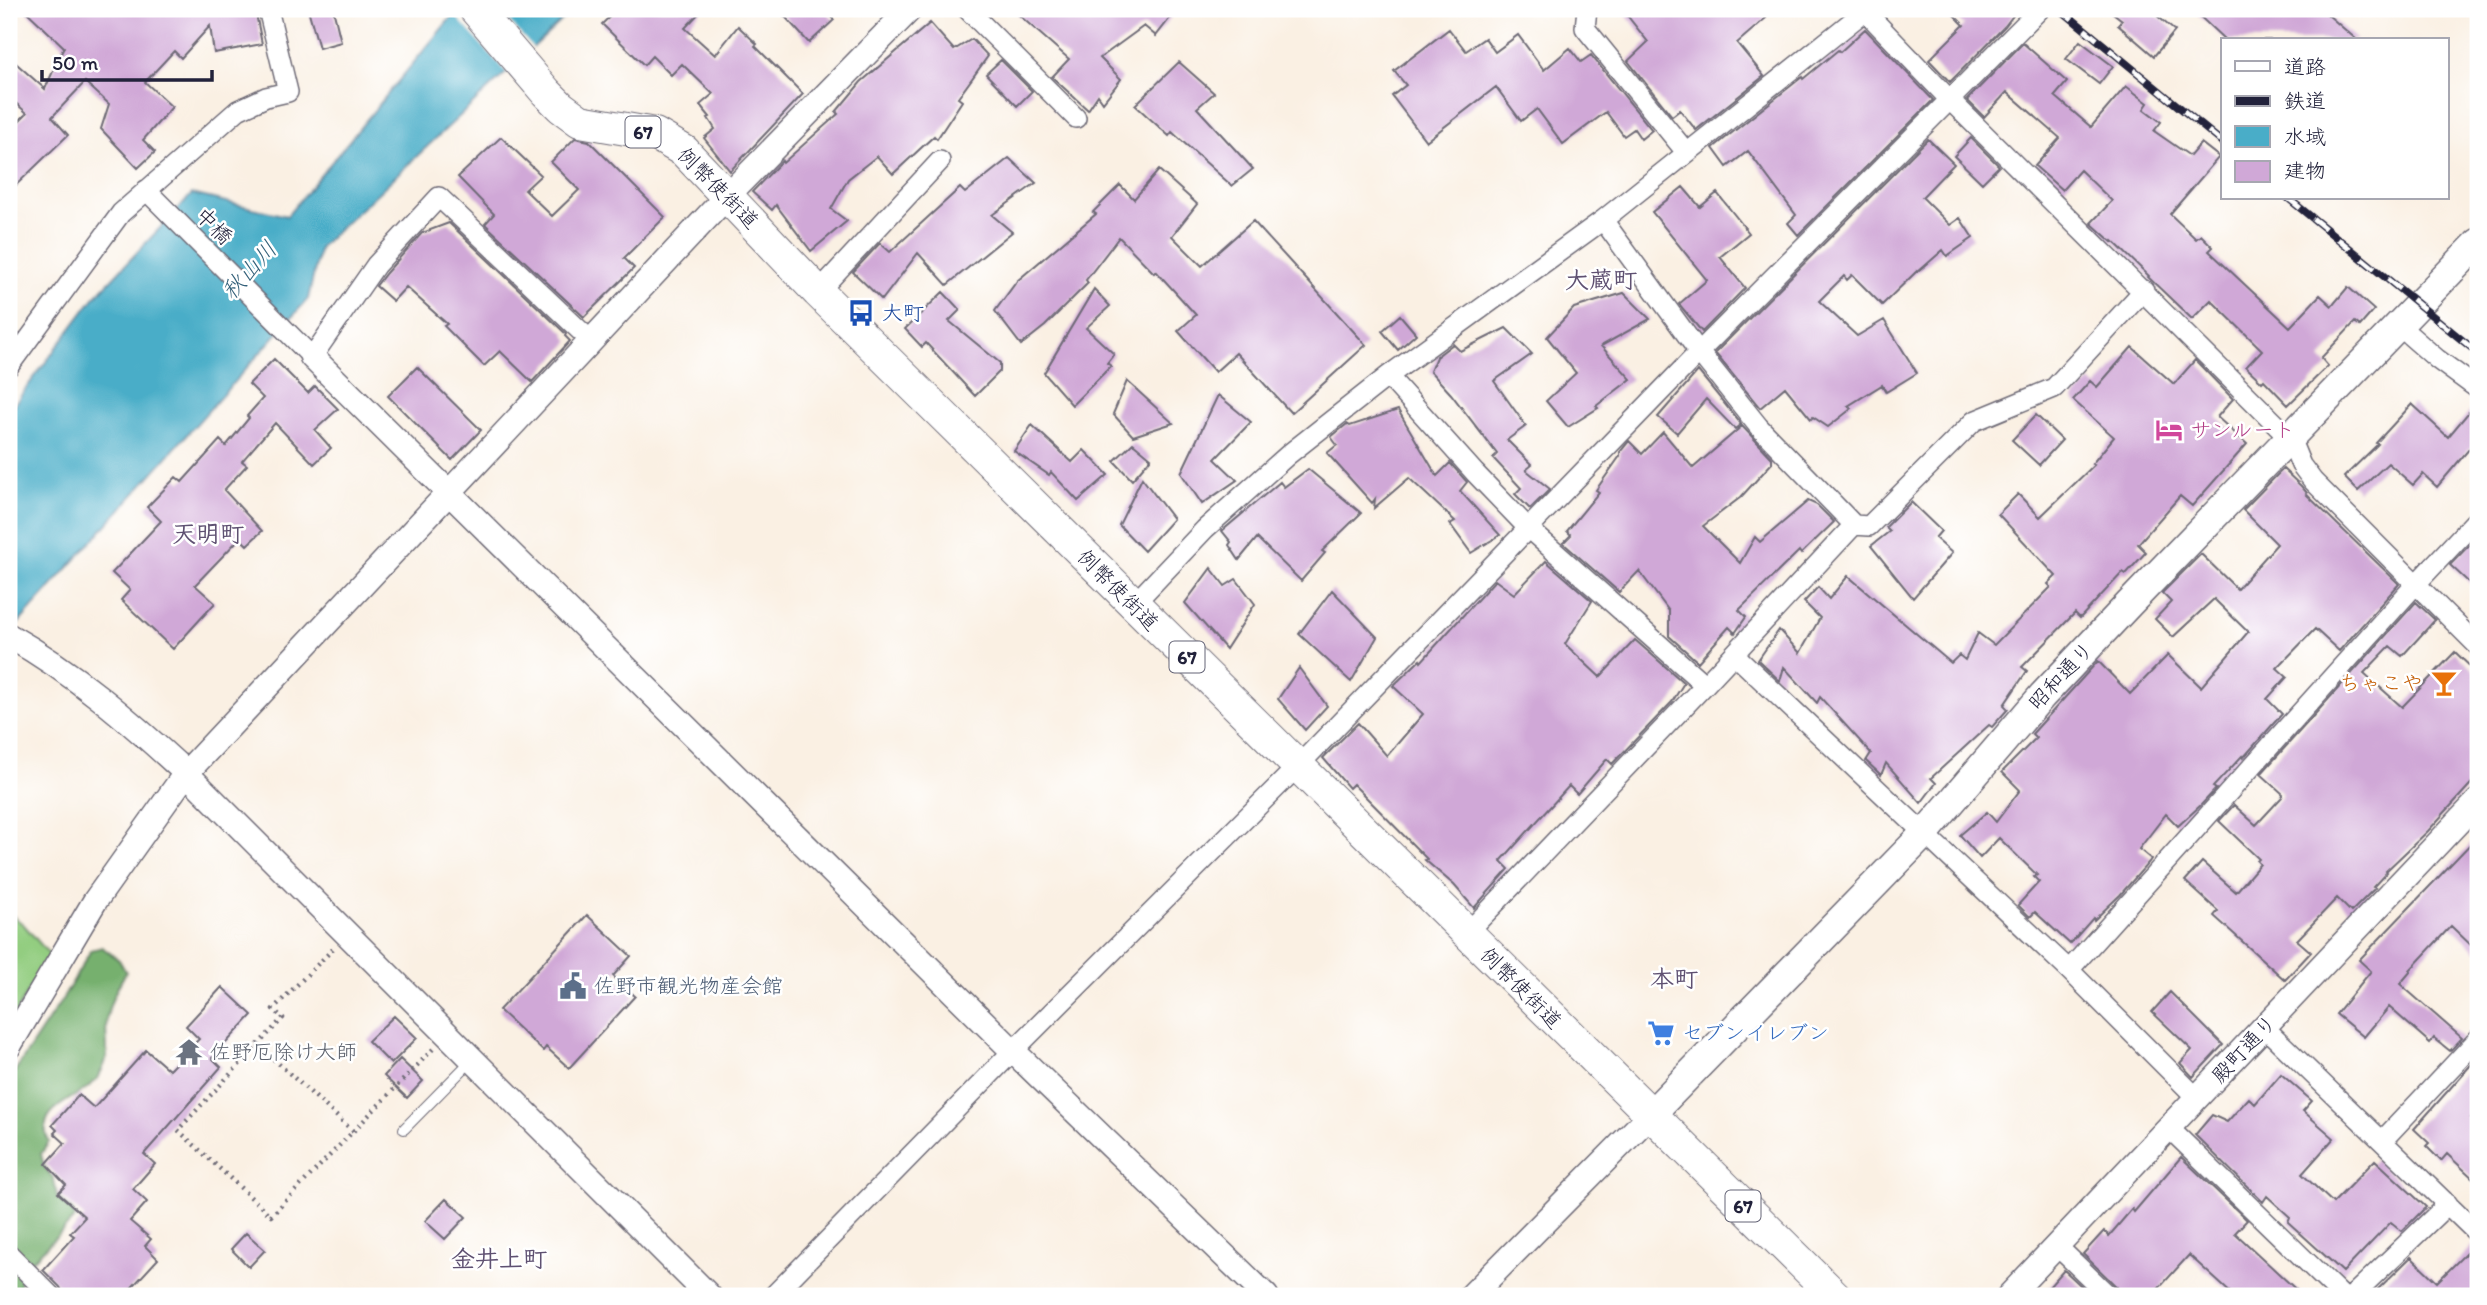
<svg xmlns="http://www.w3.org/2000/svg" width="2487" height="1305" font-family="Itim,'Klee One',sans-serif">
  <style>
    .green { fill: #93cd80; stroke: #5a785e; stroke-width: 2 }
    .forest { fill: #76b06e; stroke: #4c6954; stroke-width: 2 }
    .water { fill: #49adc8; stroke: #366882; stroke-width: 2 }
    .pier { fill: #faf0e3 }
    .building { fill: #d0a8d7 }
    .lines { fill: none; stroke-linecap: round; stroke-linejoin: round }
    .service-casing { stroke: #6e6a76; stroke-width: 12 }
    .minor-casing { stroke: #6e6a76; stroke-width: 22 }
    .tertiary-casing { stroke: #6e6a76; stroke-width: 27 }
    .secondary-casing { stroke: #6e6a76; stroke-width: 31 }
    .primary-casing { stroke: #6e6a76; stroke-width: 34 }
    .path { stroke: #6e6a76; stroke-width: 4.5; stroke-dasharray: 2 5; stroke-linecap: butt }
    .service { stroke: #fff; stroke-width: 10 }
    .minor { stroke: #fff; stroke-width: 19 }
    .tertiary { stroke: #fff; stroke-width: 24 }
    .secondary { stroke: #fff; stroke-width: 28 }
    .primary { stroke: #fff; stroke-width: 32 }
    .rail-casing { stroke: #22223b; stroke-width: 8 }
    .rail { stroke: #fff; stroke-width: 5; stroke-dasharray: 16; stroke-linecap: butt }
    .labels { text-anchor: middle; stroke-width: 5; stroke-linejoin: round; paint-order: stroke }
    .shield { fill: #fff; stroke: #646476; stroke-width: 2 }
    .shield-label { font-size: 19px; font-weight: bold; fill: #22223b }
    .street-label { font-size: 21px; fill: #22223b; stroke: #fff }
    .transit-label { font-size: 21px; fill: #164399; stroke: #fff; text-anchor: start }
    .hotel-label { font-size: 21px; fill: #b23c85; stroke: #fff; text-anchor: start }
    .food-label { font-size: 21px; fill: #c56008; stroke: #fff; text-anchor: end }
    .service-label { font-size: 21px; fill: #4e5e75; stroke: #fff; text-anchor: start }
    .shop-label { font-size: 21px; fill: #366cbe; stroke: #fff; text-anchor: start }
    .worship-label { font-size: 21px; fill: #5b616d; stroke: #fff; text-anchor: start }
    .water-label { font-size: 23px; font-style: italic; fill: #34617a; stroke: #fff }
    .quarter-label { font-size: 24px; font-weight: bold; fill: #5f5172; stroke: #fff }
  </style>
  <rect width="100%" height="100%" fill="#fff"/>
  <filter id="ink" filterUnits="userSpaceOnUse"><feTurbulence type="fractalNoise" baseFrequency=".0143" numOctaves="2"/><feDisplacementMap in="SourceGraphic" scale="14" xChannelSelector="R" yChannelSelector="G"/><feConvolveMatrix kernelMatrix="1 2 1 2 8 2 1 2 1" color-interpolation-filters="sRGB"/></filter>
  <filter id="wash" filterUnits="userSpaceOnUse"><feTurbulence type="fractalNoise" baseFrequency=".00686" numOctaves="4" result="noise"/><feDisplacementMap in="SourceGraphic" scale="28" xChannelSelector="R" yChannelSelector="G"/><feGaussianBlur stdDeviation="1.57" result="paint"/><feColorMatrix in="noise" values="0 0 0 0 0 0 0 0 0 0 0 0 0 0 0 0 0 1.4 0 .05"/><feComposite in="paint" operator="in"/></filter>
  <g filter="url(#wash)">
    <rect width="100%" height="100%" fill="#faf0e3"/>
    <!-- green -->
    <path class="green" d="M9,913l15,12 26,30 -41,69z"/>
    <!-- forest -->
    <path class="forest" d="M102,947l17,13 7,12c-8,15 -16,28 -19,45 -4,29 8,35 -11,63 -14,19 -64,26 -47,62l-8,12 3,12 10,13 3,18 15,13 3,8 -55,55v17l6,6h-17v-216l56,-85 26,-45z"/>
    <!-- water -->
    <path class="water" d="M458,9h116l-254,238 -12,52 -299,335v-223l85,-113 98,-104 95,22z"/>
    <!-- pier -->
    <path class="pier" d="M453,9h45l37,41 -26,25 -58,-64z"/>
    <g id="blocks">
      <!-- building -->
      <path class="building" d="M24,9h231l7,35 -48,9 -4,-27 -29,32 -7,-7 -29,31 27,25 -29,33 12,12 -17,16 -37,-39 8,-25 -24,-22 -33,35 16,18 -59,57v-61l18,-18 -18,-16v-40l36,32 19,-42z
        M308,9h25l8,33 -22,6z
        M618,9h85l-18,19 30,27 23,-29 19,18 -2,2 48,48 -73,77 -26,-33 11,-9 -7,-11 2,-1 -10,-12 13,-11 -31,-30 -11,11 -19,-19 -8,9 -42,-41z
        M778,9h46l10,11 -25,23z
        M1012,9h165l-21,27 -12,-10 -44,32 21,21 -18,23 -5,-7 -10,15 -36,-33 17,-18z
        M1622,9h136l8,9 -29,25 27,33 -68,54 -16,-20 -8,6 -44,-55 20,-19z
        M1948,9h70l-13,17 -55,56 -21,-22 35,-35z
        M2108,9h41l26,22 -21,25 -36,-31 4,-5z
        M2192,9h129l36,31h-132z
        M930,23l24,27 18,-11 16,17 -30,42 4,3 -25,38 -3,-3 -41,38 -16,-18 -29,23 -17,30 16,12 -36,30 -35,-46 -4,5 -20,-18 30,-31 1,2 55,-49 -2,-2 25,-30z
        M1449,29l17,22 19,-13 10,14 23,-17 26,35 26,-22 11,14 10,-7 61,75 -11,9 -7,-10 -10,7 -18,-24 -43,32 -26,-35 -16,12 -25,-34 -70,54 -34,-45 14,-11 -12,-14z
        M1865,29l68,71 -135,135 -10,-12 8,-8 -48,-64 -21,16 -14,-19 89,-71 1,2 35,-29 2,2z
        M2080,41l33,25 -14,18 -33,-25z
        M2023,43l44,39 -12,14 36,31 35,-41 22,17 -4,6 17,13 -7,9 36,25 11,-13 18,14 -49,57 26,25 5,-4 12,12 -4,4 81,76 30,-32 12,11 16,-19 26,23 -14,16 -5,-4 -34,36 7,8 -40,39 -24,-25 -2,2 -16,-15 16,-17 -51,-50 -19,19 -44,-42 1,-1 -36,-35 -1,1 -21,-19 21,-22 -32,-31 -18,20 -27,-24 25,-28 -53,-46 -23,25 -17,-17z
        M1001,60l31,31 -15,15 -31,-32z
        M1179,62l35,31 -17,15 56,61 -21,17 -60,-54 -3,4 -34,-31z
        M501,137l40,38 -16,15 27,26 27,-26 -28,-28 24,-24 14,3 76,76 -41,41 10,10 -50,49 -99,-93 9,-10 -36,-37z
        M1971,138l28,28 -17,17 -28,-27z
        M1928,139l26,25 -32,33 28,28 10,-7 13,20 -26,18 -4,-6 -25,22 -1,-1 -35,34 -30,-30 -5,5 -3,-4 -25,25 38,35 27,-16 33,53 -31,19 -4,-7 -34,21 3,3 -23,18 -15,-10 -2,2 -26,-32 -25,21 -45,-55z
        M1009,158l27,25 -44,32 20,17 -65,53 -29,-32 -36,47 -29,-28 27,-29 10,9 70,-64 5,5z
        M1159,170l38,34 -25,32 30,30 51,-45 113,124 -75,68 -55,-60 -21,19 -37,-41 18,-16 -40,-44 -2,2 -35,-36 -33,43 2,3 -43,43 -24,19 -26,-34 22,-30 79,-67 -3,-2 27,-27 14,14z
        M1683,187l17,20 17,-14 32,40 -29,24 25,31 -43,44 -23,-28 28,-24 -55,-68z
        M449,223l117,111 -1,2 5,5 -38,41 -32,-31 -16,15 -40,-40 3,-2 -41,-37 -13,14 -17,-15 10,-13 36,-40z
        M1094,289l16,17 -24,22 28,26 -7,9 4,3 -39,39 -28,-32z
        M943,292l17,18 -11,11 51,42v8l-25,25 -49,-53 -4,4 -17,-18z
        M1624,293l26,26 -49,27 30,33 -35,27 2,2 -30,19 -22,-26 30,-28 -29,-36 27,-29z
        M1400,315l16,19 -18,16 -16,-19z
        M1506,328l26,26 -38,27 32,45 -19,14 25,25 -6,5 24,19 -20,20 -15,-15 6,-6 -28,-30 4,-4 -46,-60 -21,-23 6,-14 17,-13 7,7z
        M2132,347l42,37 21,-24 38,39 -16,18 30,27 -55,62 -12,-10 -42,48 8,8 -20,22 -3,-2 -43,46 -5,-5 -53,54 5,4 -23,34 4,4 -16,18 -3,-2 -58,53 5,5 -15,20 -35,-40 -5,12 -15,-14 5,-8 -51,-56 -3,6 -33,-36 -4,14 -22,-21 21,-30 21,23 20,-35 -16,-16 14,-15 11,12 19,-23 103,87 8,-8 6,5 13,-27 16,12 57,-58 -3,-3 8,-8 -58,-62 20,-20 22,23 54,-52 -2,-1 22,-27 -41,-37 17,-19 7,6z
        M274,359l34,34 7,-7 23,23 -23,21 16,18 -17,16 -39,-41 -33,38 5,4 -23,25 38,41 -15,14 -7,-7 -45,47 20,18 -42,46 -52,-49 9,-10 -18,-17 49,-52 -14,-14 29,-30 6,5 38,-42 6,6 23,-28 -2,-2 16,-18 -14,-14z
        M417,367l64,63 -29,30 -64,-64z
        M1698,371l43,53 -6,5 -29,-30 -29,34 -19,-16z
        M1127,381l46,42 -40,13 -20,-22z
        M1218,395l33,27 -36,37 22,21 -35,24 -21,-31z
        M2478,401v54l-8,-7 -33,39 -14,-13 -10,11 -25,-22 -30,28 -14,-14 34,-33 -2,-1 36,-39 36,33z
        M1398,410l39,66 13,-13 17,19 -7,9 40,44 -29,18 -21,-29 5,-3 -46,-43 -35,30 1,-9 -3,4 -45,-50 10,-8 -6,-8 16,-13 3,2z
        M2036,415l26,25 -23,25 -27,-25z
        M1032,425l40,37 12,-12 24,25 -30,26 -27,-29 -2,3 -35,-24z
        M1742,426l30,32v5l-31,34 -38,29 37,37 15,-26 5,5 48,-41 9,4 17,17 -33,32 -2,-3 -60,59 7,7 -11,16 -6,-6 -31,35 -29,-26v-25l-30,-40 -20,21 -56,-49 8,-8 -4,-4 32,-39 -3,-2 24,-34v-4l9,-11 13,13 21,-22 30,36z
        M1133,443l18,15 -19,22 -18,-19z
        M1308,469l53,44 -39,38 3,2 -24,28 -44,-43 -18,22 -10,-15 2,-3 -9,-11 58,-49 4,5z
        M2283,469l18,17 6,7 -1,1 93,90 -60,67 -24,-22 -38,39 10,9 -20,22 15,15 -39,44 -1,-2 -29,31 3,2 -15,16 -23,21 -12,-12 -27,35 12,10 -2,3 -29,33 -26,25 -1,-2 -23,26 -35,-32 -5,5 -12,-12 21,-23 -5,-5 3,-2 -38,-37 -19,20 -20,-23 27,-23 9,10 24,-32 -18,-18 34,-34 -4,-4 66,-73 32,33 38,-39 33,32 47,-55 -34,-33 -41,38 -18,-18 16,-17 -9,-9 39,-39 36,35 40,-45 -34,-34z
        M1142,478l31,41 -29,32 -25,-26z
        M1911,502l30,29 -6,7 17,15 -39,45 -42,-52 19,-15 -4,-4z
        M2478,536v55l-28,-26z
        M1546,561l46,40 -27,43 35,33 35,-37 49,43 -12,19 -60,62 -5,-5 -30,35 -8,-8 -68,75 8,8 -35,39 -20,-23 -29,-25 2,-1 -74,-75 -4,4 -26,-30 35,-35 29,33 36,-42 -30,-28 27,-26 1,2 74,-82 19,14z
        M1211,568l14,18 11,-7 19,25 -29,45 -41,-46z
        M1332,590l45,47 -26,45 -52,-48z
        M2416,602l19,18 -33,36 -12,-10 -26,27 38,34 53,-55 23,22v102l-50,55 -42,40 1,1 -14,15 2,1 -24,24 -14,-14 -40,42 14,12 -26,28 -71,-64 4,-5 -33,-30 17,-19 34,30 24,-28 -3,-3 2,-2 -40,-38 15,-16 22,20 26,-28 1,-3 -22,-20z
        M1299,668l28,38 -22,24 -27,-31z
        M2478,836v116l-27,-26 -41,44 1,1 -11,13 62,54 -12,13 -16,-13 -4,5 -41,-36 -25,30 -28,-23 35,-43 -12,-11z
        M587,915l44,41 -18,20 22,20 -66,72 -23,-21 -3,4 -44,-41z
        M222,987l30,28 -40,43 9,9 -77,87 11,10 -22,25 14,13 -17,19 21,18 -6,7 13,13 -34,37h-59l-5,-9 -17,-17 31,-34 -4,-3 15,-16 -27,-24 8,-8 -20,-21 19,-21 -11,-10 3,-3 -5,-5 27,-30 15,13 52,-58 23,20 30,-31 -13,-13z
        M2170,992l53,53 -30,32 -13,-14 12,-13 -40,-38z
        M394,1016l23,22 -26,26 -23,-23z
        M2478,1057v53l-7,8 7,6v59l-31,-29 -6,7 -15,-15 3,-3 -15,-14z
        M400,1059l23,22 -16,17 -23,-22z
        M2281,1074l31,27 -9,10 31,27 -32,36 31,29 42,-43 51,47 -24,24 -11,-9 -48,50 -55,-50 2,-5 -23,-21 -4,6 -68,-67 17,-20 15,7 22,-24 6,6z
        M2181,1157l66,63 -12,13 68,63h-69l-45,-41 -37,41h-31l-4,-9 -34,-33 21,-23 5,5 23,-27 2,3z
        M446,1199l20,18 -21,22 -20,-18z
        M246,1233l19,17 -16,17 -18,-18z
        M2474,1245l4,1v50h-107l40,-39 26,25z
        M2064,1270l28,26h-51z"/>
    </g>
  </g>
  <g filter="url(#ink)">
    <use href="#blocks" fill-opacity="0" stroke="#6e6a76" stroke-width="2"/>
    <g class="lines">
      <defs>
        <path id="service" d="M404,1129l67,-68"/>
        <path id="minor" d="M967,9l109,109
          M1587,9l-2,19 101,124
          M1863,9l87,91 340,338 11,27 12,16 165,165
          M146,190l166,167 64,-92 63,-68 151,143
          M1603,220l96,132 60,75 95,98 15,1 105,-105 80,-33 90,-98
          M818,292l122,-131
          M2398,325l39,34 41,30
          M9,366l112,-153 117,-103 28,-13 22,-5 -20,-83
          M1388,376l87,97 54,56 176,156
          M1133,605l72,-76 84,-75 99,-78 215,-156 262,-209
          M1734,654l335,316 128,128
          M1466,934l239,-249 149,-160
          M2069,970l347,-386 62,-66
          M2264,1027l214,207
          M2169,1128l173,168
          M2382,1141l96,-102
          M2057,1246l52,50
          M9,1254l42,42
          M773,1296l240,-245 285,-285 401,-414 341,-343
          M2352,1296l96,-92"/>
        <path id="tertiary" d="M312,357l701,694 253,245
          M9,636c66,37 122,86 177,137l523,523
          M9,1046l86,-145 91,-128 541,-577 183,-187
          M1471,1296l179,-181
          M2009,1296l469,-495"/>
        <path id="secondary" d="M1650,1115l274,-281 118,-138 87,-92 349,-361"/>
        <path id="primary" d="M475,9l71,83 15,15 19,14 75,13 29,17 134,141 1017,1004"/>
      </defs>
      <!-- service casing -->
      <use href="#service" class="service-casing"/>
      <!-- minor casing -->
      <use href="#minor" class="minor-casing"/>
      <!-- tertiary casing -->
      <use href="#tertiary" class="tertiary-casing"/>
      <!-- secondary casing -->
      <use href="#secondary" class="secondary-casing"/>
      <!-- primary casing -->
      <use href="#primary" class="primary-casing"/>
      <!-- path -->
      <path class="path" d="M333,949l-60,60 10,9 -105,112 93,86 162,-167
        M258,1045l96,87"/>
      <!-- service -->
      <use href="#service" class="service"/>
      <!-- minor -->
      <use href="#minor" class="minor"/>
      <!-- tertiary -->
      <use href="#tertiary" class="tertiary"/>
      <!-- secondary -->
      <use href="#secondary" class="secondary"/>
      <!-- primary -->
      <use href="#primary" class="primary"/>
      <defs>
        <path id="rail" d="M2060,9l163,134
          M2288,198l190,155"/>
      </defs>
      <!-- rail casing -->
      <use href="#rail" class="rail-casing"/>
      <!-- rail -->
      <use href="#rail" class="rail"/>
    </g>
  </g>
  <!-- icons -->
  <defs>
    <symbol id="bus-bare" viewBox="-9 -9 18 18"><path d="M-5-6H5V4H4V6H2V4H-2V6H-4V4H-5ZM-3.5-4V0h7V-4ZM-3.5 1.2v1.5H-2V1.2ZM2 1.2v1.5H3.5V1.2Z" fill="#1a4fb4" stroke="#fff" stroke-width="2.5" paint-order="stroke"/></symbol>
    <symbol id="hotel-bare" viewBox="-9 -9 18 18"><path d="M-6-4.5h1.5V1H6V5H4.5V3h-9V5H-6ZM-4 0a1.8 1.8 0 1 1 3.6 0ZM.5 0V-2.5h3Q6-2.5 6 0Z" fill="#d1479c" stroke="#fff" stroke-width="2.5" paint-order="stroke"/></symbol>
    <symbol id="bar-bare" viewBox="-9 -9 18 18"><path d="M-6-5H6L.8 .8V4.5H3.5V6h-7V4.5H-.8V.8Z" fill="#e8710a" stroke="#fff" stroke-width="2.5" paint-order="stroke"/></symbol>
    <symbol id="civic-bare" viewBox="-9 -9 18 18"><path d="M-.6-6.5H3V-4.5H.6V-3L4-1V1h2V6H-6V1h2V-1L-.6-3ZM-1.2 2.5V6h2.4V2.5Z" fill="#5c6f8a" stroke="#fff" stroke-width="2.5" paint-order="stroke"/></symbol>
    <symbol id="supermarket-bare" viewBox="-9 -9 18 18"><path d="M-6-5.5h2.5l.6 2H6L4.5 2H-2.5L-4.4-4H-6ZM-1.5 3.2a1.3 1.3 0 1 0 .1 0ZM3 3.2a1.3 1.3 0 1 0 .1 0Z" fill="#3f7fe0" stroke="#fff" stroke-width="2.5" paint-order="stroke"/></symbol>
    <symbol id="temple-bare" viewBox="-9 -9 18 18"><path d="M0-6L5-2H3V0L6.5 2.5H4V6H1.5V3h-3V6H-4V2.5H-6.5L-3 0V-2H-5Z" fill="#6b7280" stroke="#fff" stroke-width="2.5" paint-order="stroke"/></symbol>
  </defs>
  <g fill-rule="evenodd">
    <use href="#bus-bare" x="842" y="294" width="38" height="38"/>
    <use href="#hotel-bare" x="2150" y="411" width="38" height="38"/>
    <use href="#bar-bare" x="2425" y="664" width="38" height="38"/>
    <use href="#civic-bare" x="554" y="967" width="38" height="38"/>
    <use href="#supermarket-bare" x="1642" y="1014" width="38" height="38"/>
    <use href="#temple-bare" x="170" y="1033" width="38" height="38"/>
  </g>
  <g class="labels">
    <!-- shield labels -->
    <g class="shield">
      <rect x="625.5" y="116.5" width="35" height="31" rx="5"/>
      <rect x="1169.5" y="641.5" width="35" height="31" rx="5"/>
      <rect x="1725.5" y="1190.5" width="35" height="31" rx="5"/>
    </g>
    <g class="shield-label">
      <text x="643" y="139">67</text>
      <text x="1187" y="664">67</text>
      <text x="1743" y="1213">67</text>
    </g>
    <!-- street labels -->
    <g class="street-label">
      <text transform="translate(718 188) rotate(45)" y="7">例幣使街道</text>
      <text transform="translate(214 226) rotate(45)" y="7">中橋</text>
      <text transform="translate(1118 590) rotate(45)" y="7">例幣使街道</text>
      <text transform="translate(2061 676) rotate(-47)" y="7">昭和通り</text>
      <text transform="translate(1521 988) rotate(45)" y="7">例幣使街道</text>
      <text transform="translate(2244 1049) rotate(-47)" y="7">殿町通り</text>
    </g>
    <!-- transit labels -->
    <g class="transit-label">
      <text x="882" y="320">大町</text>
    </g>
    <!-- hotel labels -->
    <g class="hotel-label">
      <text x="2190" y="437">サンルート</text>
    </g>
    <!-- food labels -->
    <g class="food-label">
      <text x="2423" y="690">ちゃこや</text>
    </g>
    <!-- service labels -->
    <g class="service-label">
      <text x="594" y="993">佐野市観光物産会館</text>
    </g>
    <!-- shop labels -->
    <g class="shop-label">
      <text x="1682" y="1040">セブンイレブン</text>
    </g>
    <!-- worship labels -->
    <g class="worship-label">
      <text x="210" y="1059">佐野厄除け大師</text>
    </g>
    <!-- water labels -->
    <g class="water-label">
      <text transform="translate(249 270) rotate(-48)" y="8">秋山川</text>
    </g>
    <!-- quarter labels -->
    <g class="quarter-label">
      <text x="1601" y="288">大蔵町</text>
      <text x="208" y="542">天明町</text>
      <text x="1674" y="987">本町</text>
      <text x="499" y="1267">金井上町</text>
    </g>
  </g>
  <!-- margin -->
  <rect width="2487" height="1305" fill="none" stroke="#fff" stroke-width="35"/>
  <!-- legend -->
  <rect x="2221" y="38" width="228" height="161" fill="#ffffff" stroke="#a7a7b1" stroke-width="2"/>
  <rect x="2235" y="61" width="35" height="10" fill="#ffffff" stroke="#a7a7b1" stroke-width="2"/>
  <text x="2284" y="74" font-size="21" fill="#22223b">道路</text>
  <rect x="2235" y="96" width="35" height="10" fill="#22223b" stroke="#a7a7b1" stroke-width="2"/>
  <text x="2284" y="108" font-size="21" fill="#22223b">鉄道</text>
  <rect x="2235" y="126" width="35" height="21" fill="#49adc8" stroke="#a7a7b1" stroke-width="2"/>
  <text x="2284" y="144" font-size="21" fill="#22223b">水域</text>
  <rect x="2235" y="161" width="35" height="21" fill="#d0a8d7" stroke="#a7a7b1" stroke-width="2"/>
  <text x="2284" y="178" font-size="21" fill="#22223b">建物</text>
  <!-- scale -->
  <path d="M42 70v10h170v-10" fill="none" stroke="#22223b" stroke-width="3.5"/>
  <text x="52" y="70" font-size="21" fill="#22223b" stroke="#ffffff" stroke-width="5" paint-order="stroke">50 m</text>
</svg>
